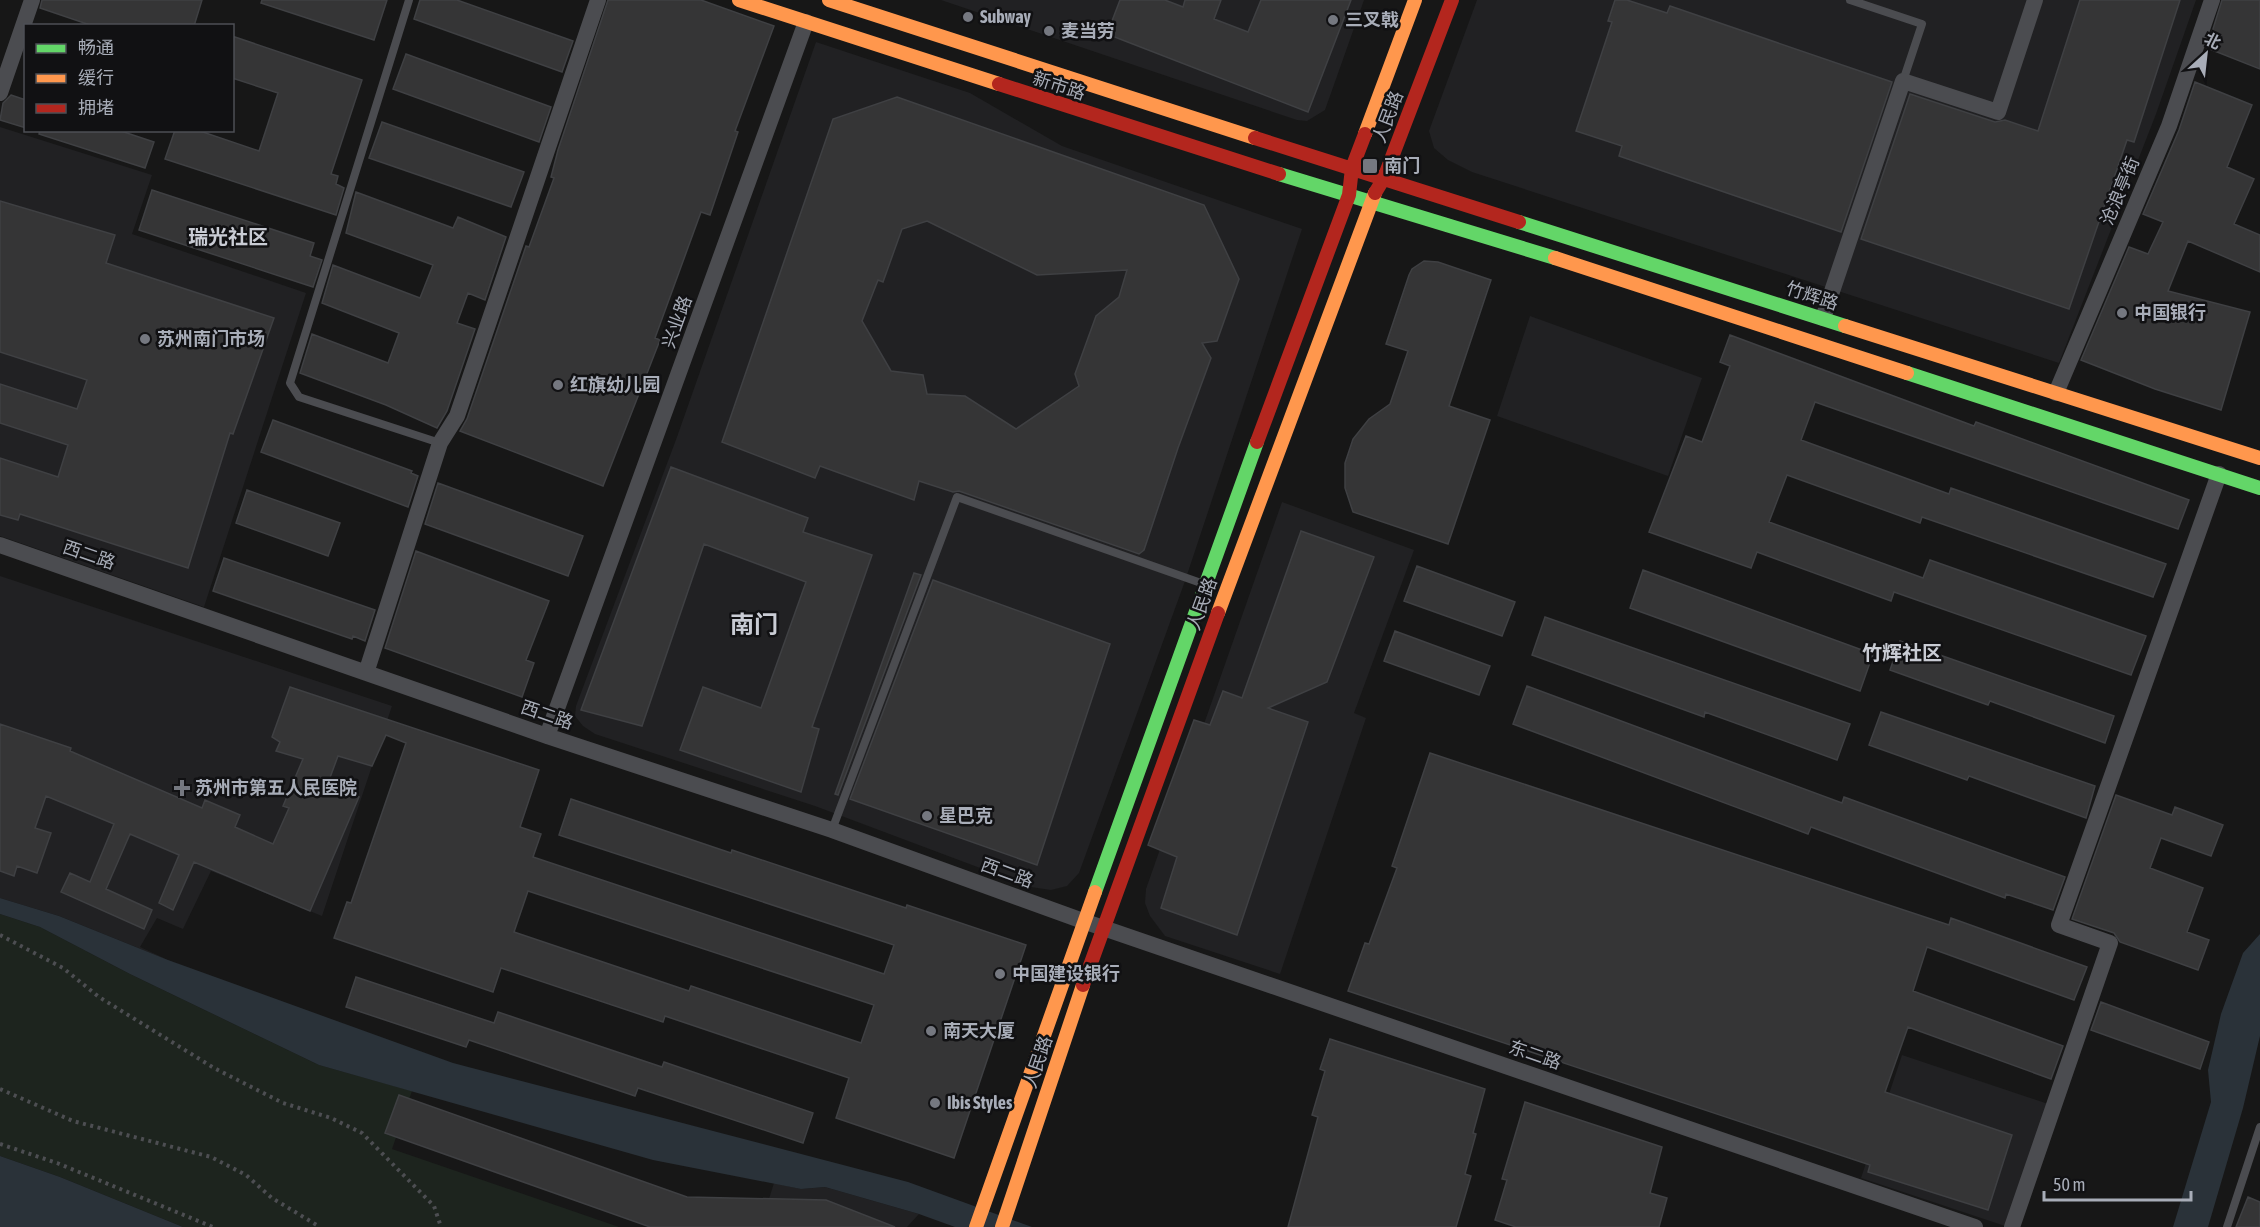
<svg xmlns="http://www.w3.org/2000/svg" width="2260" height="1227" font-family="'Asap Condensed','Noto Sans SC',sans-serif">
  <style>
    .built { fill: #212123 }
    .green { fill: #1d241e }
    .water { fill: #2a3239 }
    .building { fill: #353536; stroke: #3f4043; stroke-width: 1.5; fill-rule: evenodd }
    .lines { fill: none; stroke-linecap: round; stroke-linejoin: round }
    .path { stroke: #4d4e52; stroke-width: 4; stroke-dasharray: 3 4.5; stroke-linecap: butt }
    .lane { stroke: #4b4c50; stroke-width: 8 }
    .street { stroke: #4b4c50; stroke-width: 16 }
    .fast { stroke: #63d668; stroke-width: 14 }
    .slow { stroke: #ff974d; stroke-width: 14 }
    .jam { stroke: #b3261e; stroke-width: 14 }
    .poi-dot { fill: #757880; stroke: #111113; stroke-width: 2 }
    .labels { text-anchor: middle; stroke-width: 5; stroke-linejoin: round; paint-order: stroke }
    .poi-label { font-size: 18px; font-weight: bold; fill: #a8adb8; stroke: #111113; text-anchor: start }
    .street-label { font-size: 18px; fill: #a8adb8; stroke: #111113 }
    .neighbourhood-label { font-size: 20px; font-weight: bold; fill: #c9ccd4; stroke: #111113 }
    .district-label { font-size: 24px; font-weight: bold; fill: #c9ccd4; stroke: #111113 }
  </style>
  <rect width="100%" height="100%" fill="#171717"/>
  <!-- built -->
  <path class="built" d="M941,0h423l-39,110 -18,11 -10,-1z
    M1477,0h719l-40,114 -97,249 -587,-191 -24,-12 -14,-12 -5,-17z
    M816,42l154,51 92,53 240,83 -117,352 -106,292 -12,13 -16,4 -20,-3 -216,-81 -220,-72 -12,-8 -8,-10 1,-10 101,-269z
    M0,127l152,48 -20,59 174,59 -102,314 -204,-71z
    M1530,316l172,62 -34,98 -171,-60z
    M1282,502l132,48 -60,163 12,5 -86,256 -115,-38 -15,-20 -5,-13 1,-14z
    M0,576l392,130 -70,210 -111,-45 -28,58 -26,-11 -17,29 28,13 -109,-44 -59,-18z
    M1902,1055l152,51 -46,121 -147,-49z
    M774,1183l27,6 24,-2 94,27 -12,13h-147z"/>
  <!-- green -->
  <path class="green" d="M0,914l40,13 90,47 189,91 93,26 -20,58 227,78h-436l-123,-50 -60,-21z"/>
  <!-- water -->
  <path class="water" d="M0,898l59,18 109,44 285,103 455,119 124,45h-77l-36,-13 -94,-27 -24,2 -148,-29 -334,-95 -189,-91 -90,-47 -40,-13z
    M2260,934v102l-17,72 -35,119h-35l38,-125 -3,-32 13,-56 22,-61z
    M0,1156l60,21 123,50h-183z"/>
  <!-- building -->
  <path class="building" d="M42,0h160l-8,26h-101l-53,-18z
    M262,0h125l-13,40 -113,-37z
    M420,0h37l116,41 -11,31 -148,-53z
    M608,0h93l73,26 -39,105 3,1 -28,83 -9,-3 -46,126 5,2 -57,146 -143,-55 7,-12 59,-173 3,1 25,-69 -3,-1 7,-27z
    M1120,0h45l18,7 2,-7h36l-7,19 34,13 13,-32h90l-43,112 -201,-78z
    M1615,0h12l40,13 3,-7 222,76 -51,150 -222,-76 3,-10 -46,-15 36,-109 -4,-1z
    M2080,0h100l-46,142 -7,-2 -58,169 -208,-70 49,-145 85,28 10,-2 33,11z
    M2222,0h38v69l-53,-21z
    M232,36l130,44 -31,94 7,2 -2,8 8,4 -8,27 -171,-56 10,-29h22l62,21 19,-58 -46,-15z
    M406,54l145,53 -12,35 -146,-53z
    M2195,82l57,23 -25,62 27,12 -20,45 26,11v37l-72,-31 -20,50 82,21 -29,98 -66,-21 -74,-29 48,-113 19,7 15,-32 -20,-8 36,-84z
    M11,95l15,5v28l-26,-8 3,-17z
    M897,97l307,108 35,74 -22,62 -15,2 9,15 -33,90 -34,102 -5,4 -180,-63 -6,1 -34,-11 -5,19 -94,-34 -5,12 -93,-36 111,-323zM927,221l110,54 90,-5 -8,27 -23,19 -21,58 4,12 -63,43 -51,-33 -38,-2 -4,-19 -32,-4 -29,-50 16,-41 5,2 19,-53z
    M382,122l142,50 -13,35 -142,-49z
    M40,130h78l36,12 -9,26 -106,-34z
    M152,190l162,53 -4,13 12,4 -9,27 -174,-57z
    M356,192l97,36 5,-11 48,20 -21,63 -17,-7 -11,30 18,6 -28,82 -10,17 -51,-23 -86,-32 12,-39 76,29 11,-30 -77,-30 11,-38 87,33 13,-33 -87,-32z
    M0,201l115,34 -9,28 168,55 -41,116 -3,-1 -42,135 -168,-54 -2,6 -18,-5v-57l58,19 10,-32 -68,-22v-39l77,25 10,-29 -87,-28z
    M1424,261l14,1 53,18 -42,126 41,14 -42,124 -95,-32 -8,-24v-25l8,-24 16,-20 21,-15 18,-53 -22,-7 23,-69 3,-6z
    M1730,335l244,91 2,-4 213,78 -11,29 -363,-127 -14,38 148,54 2,-6 215,76 -13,33 -231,-80 -2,6 -133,-48 -18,47 154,56 7,-18 216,76 -15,39 -237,-83 -3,9 -134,-49 -6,16 -102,-36 37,-96 16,6 28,-76 -10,-4z
    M273,420l139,51 -1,2 7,3 -10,31 -147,-55z
    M671,467l137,51 -5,14 69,23 -60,172 7,2 -18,63 -121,-42 23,-63 58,21 45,-126 -102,-38 -62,182 -61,-16z
    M438,483l145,53 -15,40 -143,-52z
    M247,490l93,33 -12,33 -92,-33z
    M1301,531l73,26 -47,125 -59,26 40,14 -71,213 -76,-27 16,-51 -29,-12 46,-125 16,5 13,-34 19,7z
    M416,551l133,50 -23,59 8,3 -12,34 -137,-49z
    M224,558l151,52 -10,31 -12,-5 -1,3 -139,-48z
    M1417,566l98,36 -13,34 -98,-35z
    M1643,570l230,84 -13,37 -230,-83z
    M914,573l7,2 -83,220 -3,-1z
    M933,580l177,64 -73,221 -187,-66z
    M1545,617l305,107 -13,36 -132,-48 -1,5 -172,-62z
    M1395,631l95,35 -11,29 -95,-34z
    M1900,641l214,75 -9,27 -115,-42 -2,4 -98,-35z
    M1527,686l315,117 2,-6 221,80 -12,33 -47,-16 -1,4 -194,-71 -3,7 -295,-110z
    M290,687l249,83 -19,57 21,7 -8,23 351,117 10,-29 -335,-110 12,-36 160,54 1,-3 174,58 1,-3 119,40 -72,213 -118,-40 13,-40 -184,-62 -2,6 -162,-54 -8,24 -159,-54 13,-36 4,1 55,-160 -20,-8 -14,31 -34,-10 -10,27 31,14 -49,114 -116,-49 -21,48 -14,-7 20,-48 -49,-21 -24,55 46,21 -8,19 -83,-37 9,-19 20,9 24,-58 -68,-28 -11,32 16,5 -14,40 -20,-7 -3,10 -14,-5v-147l71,24 -1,3 132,57 3,-8 35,15 -5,12 38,17 16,-36 -6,-2 20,-47 -27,-8 4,-9 -8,-5zM528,891l346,114 -13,38 -170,-57 -2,5 -175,-59z
    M1881,712l214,74 -9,32 -117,-42 -2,4 -98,-35z
    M1430,753l519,172 2,-7 136,49 -13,33 -147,-53 -14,44 150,55 -12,33 -143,-52 -23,65 127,43 -24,75 -120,-38 2,-7 -522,-174 17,-48 4,1 28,-76 -5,-2z
    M2116,795l56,20 3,-8 48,18 -12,31 -50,-18 -11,30 53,20 -16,44 22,8 -11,30 -78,-28 -6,-9 -42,-14z
    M356,977l138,46 4,-11 164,55 2,-5 149,51 -10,30 -165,-55 -3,8 -166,-56 -3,7 -120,-40z
    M2101,1002l108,40 -9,27 -109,-39z
    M1330,1039l155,50 -12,44 3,1 -11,40 6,2 -15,51h-168l30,-110 -6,-2 13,-44 -5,-2z
    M399,1095l288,102 139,3 69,27h-245l-265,-94z
    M1525,1102l137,45 -12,46 17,5 -8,29h-143l-21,-7 12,-40 -5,-1z
    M2248,1197l12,5v25h-24z"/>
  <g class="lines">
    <!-- path -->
    <path class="path" d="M0,935l63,33 36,29 115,71 69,35 48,15 31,15 72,73 7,21
      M0,1089l73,32 138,36 35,18 26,23 48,29
      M0,1144l57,19 156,64"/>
    <!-- lane -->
    <path class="lane" d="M409,0l-119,383 9,14 141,46
      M1850,0l72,24 -19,57
      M832,830l125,-333 244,86
      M2227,1227l33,-100"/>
    <!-- street -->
    <path class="street" d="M0,93l32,-93
      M1823,318l80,-237 95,31 37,-112
      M2056,393l113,-267 43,-126
      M0,545l547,191 285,94 251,91 892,306
      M366,673l74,-230 17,-27 141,-416
      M547,736l259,-714
      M2012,1227l98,-284 -51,-18 160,-451"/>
    <!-- fast -->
    <path class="fast" d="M1279,174l276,84
      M1519,222l326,104
      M1907,373l353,115
      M1095,892l162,-450"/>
    <!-- slow -->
    <path class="slow" d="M739,0l260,84
      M829,0l426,138
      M1365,134l50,-134
      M1555,258l352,115
      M1845,326l415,132
      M1218,613l157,-420
      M976,1227l119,-335
      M1002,1227l81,-242"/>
    <!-- jam -->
    <path class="jam" d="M999,84l280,90
      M1255,138l264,84
      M1375,193l9,-15 68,-178
      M1257,442l92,-247 3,-27 13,-34
      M1083,985l135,-372"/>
  </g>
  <!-- markers -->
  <g class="poi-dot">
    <circle cx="968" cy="17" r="6"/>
    <circle cx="1333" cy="20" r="6"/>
    <circle cx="1049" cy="31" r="6"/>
    <rect x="1362" y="158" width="16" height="16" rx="3"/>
    <circle cx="2122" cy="313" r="6"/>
    <circle cx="145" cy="339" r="6"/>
    <circle cx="558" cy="385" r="6"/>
    <path d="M179 779h6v6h6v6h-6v6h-6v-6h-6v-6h6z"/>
    <circle cx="927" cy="816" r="6"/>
    <circle cx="1000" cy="974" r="6"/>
    <circle cx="931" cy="1031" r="6"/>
    <circle cx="935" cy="1103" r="6"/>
  </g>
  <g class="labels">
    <!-- poi labels -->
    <g class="poi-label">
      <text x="980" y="23">Subway</text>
      <text x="1345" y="26">三叉戟</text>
      <text x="1061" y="37">麦当劳</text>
      <text x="1384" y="172">南门</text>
      <text x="2134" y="319">中国银行</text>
      <text x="157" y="345">苏州南门市场</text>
      <text x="570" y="391">红旗幼儿园</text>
      <text x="195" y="794">苏州市第五人民医院</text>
      <text x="939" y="822">星巴克</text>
      <text x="1012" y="980">中国建设银行</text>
      <text x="943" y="1037">南天大厦</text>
      <text x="947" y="1109">Ibis Styles</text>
    </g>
    <!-- street labels -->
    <g class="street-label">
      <text transform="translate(1059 86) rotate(18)" y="6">新市路</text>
      <text transform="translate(1388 117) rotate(-69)" y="6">人民路</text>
      <text transform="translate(2120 191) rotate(-67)" y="6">沧浪亭街</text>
      <text transform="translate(1812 296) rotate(18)" y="6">竹辉路</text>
      <text transform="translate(677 322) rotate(-70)" y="6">兴业路</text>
      <text transform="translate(89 555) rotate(19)" y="6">西二路</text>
      <text transform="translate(1202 604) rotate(-70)" y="6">人民路</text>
      <text transform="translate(547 715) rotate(19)" y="6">西二路</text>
      <text transform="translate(1007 873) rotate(20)" y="6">西二路</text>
      <text transform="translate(1535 1055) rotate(19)" y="6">东二路</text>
      <text transform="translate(1038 1062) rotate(-71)" y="6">人民路</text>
    </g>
    <!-- neighbourhood labels -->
    <g class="neighbourhood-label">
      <text x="228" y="244">瑞光社区</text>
      <text x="1902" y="660">竹辉社区</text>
    </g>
    <!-- district labels -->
    <g class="district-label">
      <text x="754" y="633">南门</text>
    </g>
  </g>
  <!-- legend -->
  <rect x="24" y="24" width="210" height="108" fill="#111113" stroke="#4d4f55" stroke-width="1.5"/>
  <rect x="36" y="44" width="30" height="9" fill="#63d668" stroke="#4d4f55" stroke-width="1.5"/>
  <text x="78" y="54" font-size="18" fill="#a8adb8">畅通</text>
  <rect x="36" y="74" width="30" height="9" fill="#ff974d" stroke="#4d4f55" stroke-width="1.5"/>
  <text x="78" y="84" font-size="18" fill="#a8adb8">缓行</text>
  <rect x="36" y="104" width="30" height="9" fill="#b3261e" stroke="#4d4f55" stroke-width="1.5"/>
  <text x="78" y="114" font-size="18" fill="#a8adb8">拥堵</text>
  <!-- north arrow -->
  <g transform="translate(2206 54) rotate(27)" stroke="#111113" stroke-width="4.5" paint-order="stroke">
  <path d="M0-4.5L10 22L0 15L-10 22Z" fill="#a8adb8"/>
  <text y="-9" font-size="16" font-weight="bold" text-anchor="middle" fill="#a8adb8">北</text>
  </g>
  <!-- scale -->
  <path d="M2044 1191v9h147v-9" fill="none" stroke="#a8adb8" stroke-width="3"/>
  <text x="2053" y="1191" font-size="18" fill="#a8adb8" stroke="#111113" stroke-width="4.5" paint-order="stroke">50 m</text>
</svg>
